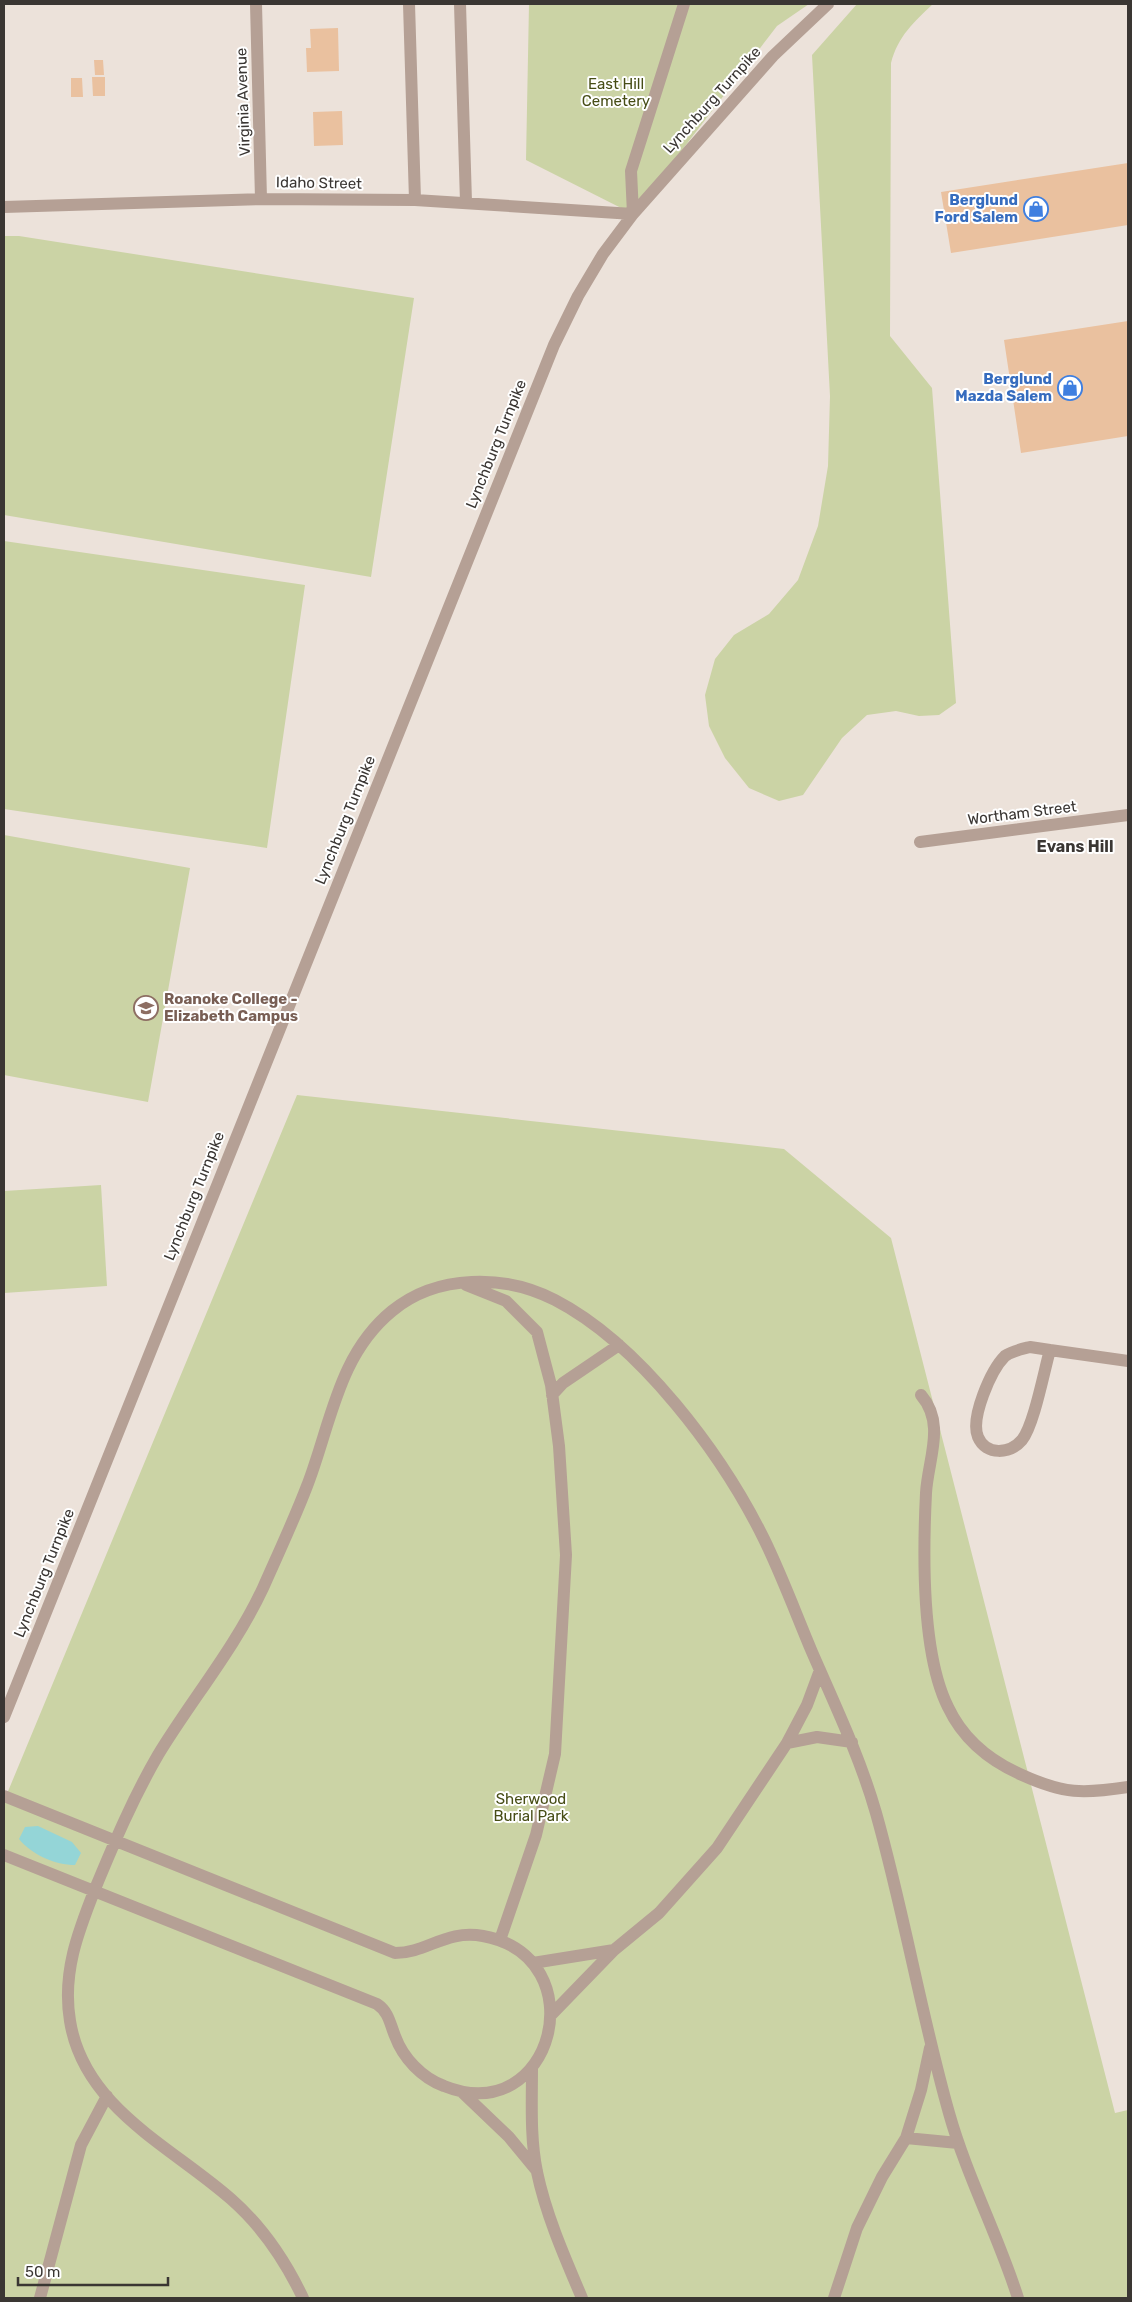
<svg xmlns="http://www.w3.org/2000/svg" width="1132" height="2302" font-family="Rubik,sans-serif">
  <style>
    .green { fill: #cbd3a5 }
    .water { fill: #94d5d7 }
    .building { fill: #eac19f }
    .lines { fill: none; stroke-linecap: round; stroke-linejoin: round }
    .minor { stroke: #b5a095; stroke-width: 12 }
    .labels { text-anchor: middle; stroke-width: 4; stroke-linejoin: round; paint-order: stroke }
    .park-label { font-size: 15px; fill: #474d16; stroke: #fff }
    .street-label { font-size: 15px; fill: #3a3633; stroke: #fff }
    .shop-label { font-size: 15px; font-weight: bold; fill: #366cbe; stroke: #fff; text-anchor: end }
    .education-label { font-size: 15px; font-weight: bold; fill: #785e54; stroke: #fff; text-anchor: start }
    .neighbourhood-label { font-size: 16px; font-weight: bold; fill: #3a3633; stroke: #fff }
  </style>
  <rect width="100%" height="100%" fill="#ece2da"/>
  <!-- green -->
  <path class="green" d="M529,4h280l-32,22 -144,188 -107,-54z
    M857,4h76c-19,18 -35,32 -42,59l-1,273 42,52 24,315 -17,12 -20,1 -23,-5 -29,4 -25,23 -39,57 -24,6 -30,-13 -24,-30 -16,-32 -4,-31 10,-36 19,-24 35,-21 29,-34 20,-54 10,-60 2,-70 -18,-341z
    M19,236l395,62 -43,279 -367,-62v-279z
    M4,541l301,44 -38,263 -263,-39z
    M4,835l186,33 -42,234 -144,-27z
    M297,1095l487,54 107,89 224,875 13,-3v188h-1124v-497z
    M101,1185l6,101 -103,7v-102z"/>
  <!-- water -->
  <path class="water" d="M38,1826l34,16 9,11 -6,12c-20,0 -43,-10 -56,-26l6,-12z"/>
  <!-- building -->
  <path class="building" d="M338,28l1,43 -32,1 -1,-24h5l-1,-19z
    M94,60h9l1,15h-9z
    M92,77h13v19h-12z
    M71,78h11l1,19h-12z
    M342,111l1,34 -29,1 -1,-34z
    M1128,163v62l-177,28 -10,-61z
    M1128,321v115l-107,17 -17,-113z"/>
  <g class="lines">
    <!-- minor -->
    <path class="minor" d="M256,4l5,195
      M409,4l6,196
      M460,4l6,198
      M4,207l257,-8 154,1 218,14 -2,-43 53,-167
      M920,842l208,-27
      M466,1285l40,16 31,31 14,53 8,61 7,109 -11,199 -19,81 -36,105
      M1030,1347l20,3c-6,21 -16,75 -28,90 -12,14 -36,16 -44,-3 -8,-19 13,-67 27,-81 7,-5 17,-7 25,-9z
      M1050,1350l78,11
      M552,1395l11,-12 56,-38
      M921,1395c25,29 7,64 5,98 -3,60 -5,160 22,214 15,32 42,54 74,68 42,19 61,19 106,12
      M4,1717l550,-1372 24,-49 25,-42 30,-40 140,-158 55,-52
      M787,1743l20,-38 13,-35
      M4,1796l391,157c32,0 51,-24 88,-17 114,21 71,194 -39,150 -22,-8 -41,-28 -49,-50 -5,-12 -6,-24 -18,-32l-373,-149
      M533,1963l81,-13 45,-37 58,-65 70,-105 30,-6 35,5
      M551,2015l63,-65
      M532,2068c0,34 -2,70 5,104 9,43 28,86 45,126
      M464,2094l45,43 28,34
      M906,2138l52,5
      M40,2298l41,-153 26,-49
      M303,2298c-18,-38 -40,-71 -72,-99 -60,-53 -147,-91 -161,-178 -8,-48 8,-89 25,-132 19,-46 38,-91 63,-134 34,-56 77,-107 105,-167 15,-34 31,-68 44,-102 24,-62 31,-131 85,-175 45,-37 113,-37 163,-11 85,44 167,154 209,239 18,37 32,75 48,113 23,53 48,105 64,161 28,99 45,201 73,300 18,64 49,122 69,185
      M834,2298l23,-70 25,-51 24,-39 15,-48 9,-42"/>
  </g>
  <!-- icons -->
  <defs>
    <symbol id="shop-ring" viewBox="-11 -11 22 22"><circle r="9.5" fill="#fff" stroke="#3f7fe0" stroke-width="1.5"/><path d="M-5-2.5h2.3a2.7 3.5 0 0 1 5.4 0H5L5.5 6h-11ZM-1.5-2.5h3a1.5 2.3 0 0 0-3 0Z" fill="#3f7fe0"/></symbol>
    <symbol id="university-ring" viewBox="-11 -11 22 22"><circle r="9.5" fill="#fff" stroke="#8d6e63" stroke-width="1.5"/><path d="M0-5L7-2L0 1L-7-2ZM-4 1L0 2.5L4 1V4Q0 6-4 4Z" fill="#8d6e63"/></symbol>
  </defs>
  <g fill-rule="evenodd">
    <use href="#shop-ring" x="1022" y="195" width="28" height="28"/>
    <use href="#shop-ring" x="1056" y="374" width="28" height="28"/>
    <use href="#university-ring" x="132" y="994" width="28" height="28"/>
  </g>
  <g class="labels">
    <!-- park labels -->
    <g class="park-label">
      <text x="616" y="89">East Hill<tspan x="616" dy="17">Cemetery</tspan></text>
      <text x="531" y="1804">Sherwood<tspan x="531" dy="17">Burial Park</tspan></text>
    </g>
    <!-- street labels -->
    <g class="street-label">
      <text transform="translate(712 100) rotate(-48)" y="5">Lynchburg Turnpike</text>
      <text transform="translate(243 102) rotate(-92)" y="5">Virginia Avenue</text>
      <text transform="translate(319 183) rotate(1)" y="5">Idaho Street</text>
      <text transform="translate(496 444) rotate(-68)" y="5">Lynchburg Turnpike</text>
      <text transform="translate(1022 813) rotate(-7)" y="5">Wortham Street</text>
      <text transform="translate(345 820) rotate(-68)" y="5">Lynchburg Turnpike</text>
      <text transform="translate(194 1196) rotate(-68)" y="5">Lynchburg Turnpike</text>
      <text transform="translate(44 1573) rotate(-68)" y="5">Lynchburg Turnpike</text>
    </g>
    <!-- shop labels -->
    <g class="shop-label">
      <text x="1018" y="205">Berglund<tspan x="1018" dy="17">Ford Salem</tspan></text>
      <text x="1052" y="384">Berglund<tspan x="1052" dy="17">Mazda Salem</tspan></text>
    </g>
    <!-- education labels -->
    <g class="education-label">
      <text x="164" y="1004">Roanoke College -<tspan x="164" dy="17">Elizabeth Campus</tspan></text>
    </g>
    <!-- neighbourhood labels -->
    <g class="neighbourhood-label">
      <text x="1075" y="852">Evans Hill</text>
    </g>
  </g>
  <!-- border -->
  <rect width="1132" height="2302" fill="none" stroke="#3a3633" stroke-width="10"/>
  <!-- scale -->
  <path d="M18 2277v8h150v-8" fill="none" stroke="#3a3633" stroke-width="2.5"/>
  <text x="25" y="2277" font-size="15" fill="#3a3633" stroke="#ffffff" stroke-width="4" paint-order="stroke">50 m</text>
</svg>
